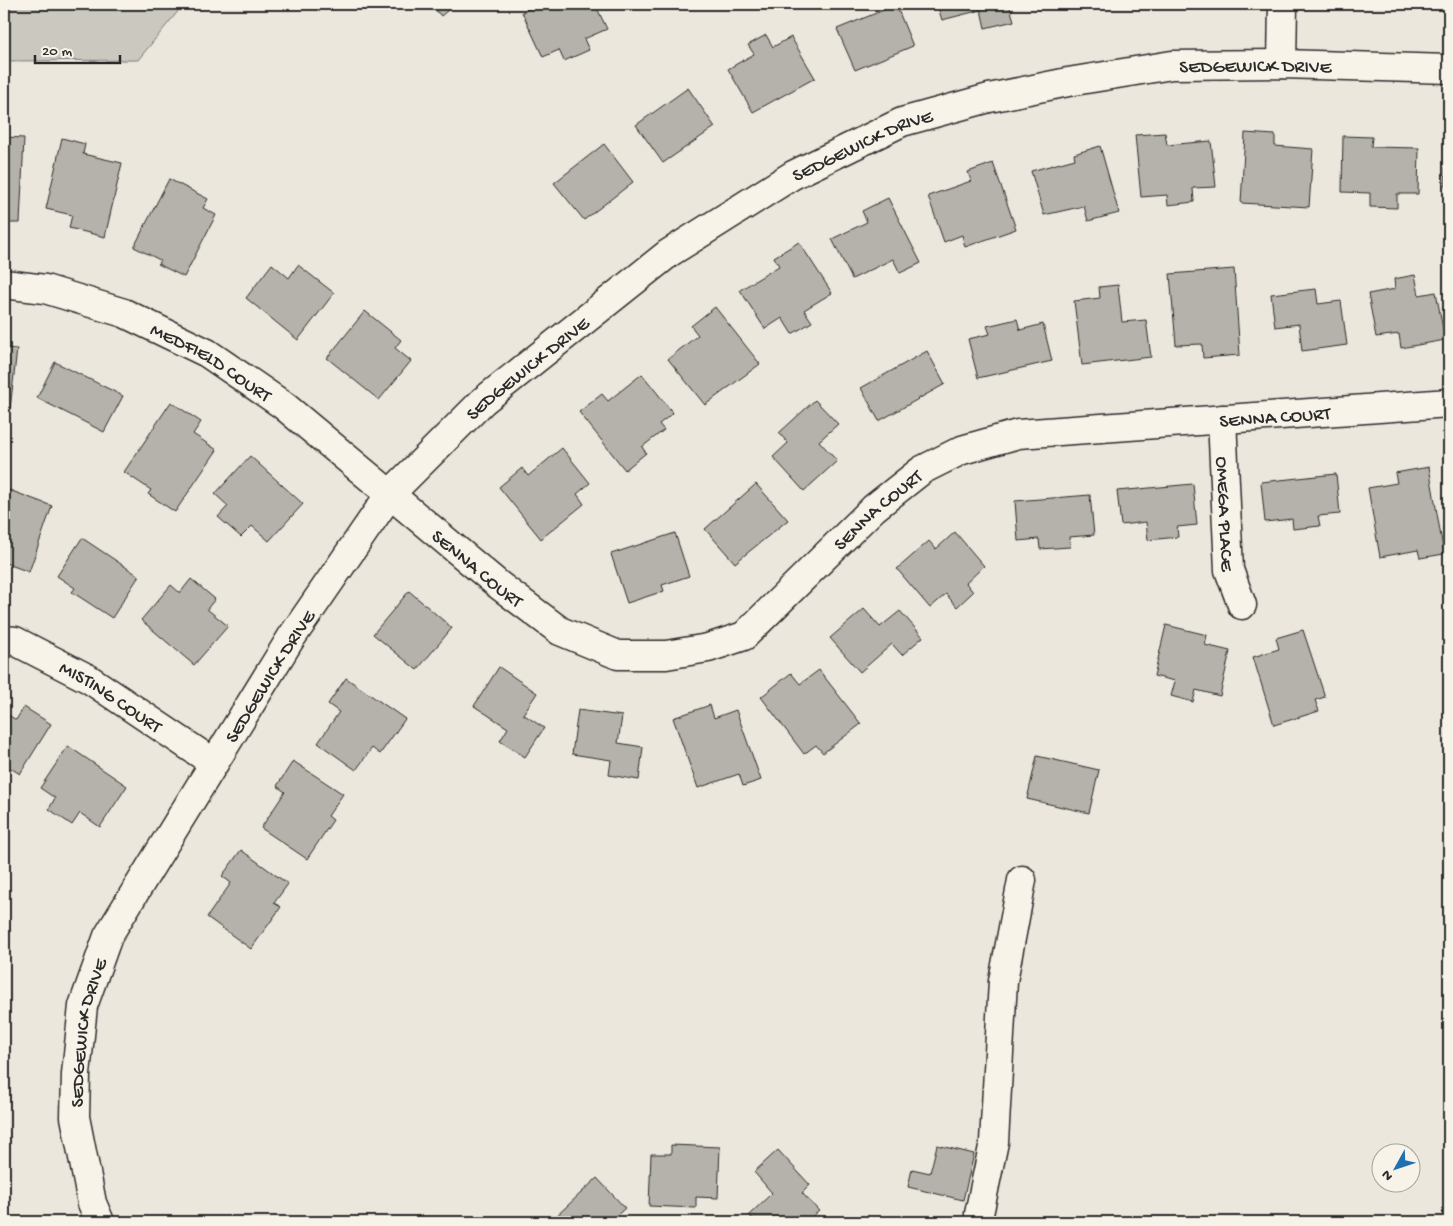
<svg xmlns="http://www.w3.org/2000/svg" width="1453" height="1226" font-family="'Gochi Hand',sans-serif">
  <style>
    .green { fill: #cbc8bf; stroke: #7b7a75 }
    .building { fill: #b5b2ab; stroke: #2b2b2b }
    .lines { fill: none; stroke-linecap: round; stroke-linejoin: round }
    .minor-casing { stroke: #2b2b2b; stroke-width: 31 }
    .minor { stroke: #f7f3e8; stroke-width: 28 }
    .labels { text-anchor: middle; stroke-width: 4; stroke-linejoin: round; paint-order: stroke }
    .street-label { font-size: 19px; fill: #2b2b2b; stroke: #f7f3e8 }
  </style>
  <rect width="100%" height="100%" fill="#ebe7dd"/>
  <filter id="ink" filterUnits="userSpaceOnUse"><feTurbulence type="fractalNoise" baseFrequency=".02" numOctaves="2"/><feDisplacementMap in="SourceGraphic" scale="10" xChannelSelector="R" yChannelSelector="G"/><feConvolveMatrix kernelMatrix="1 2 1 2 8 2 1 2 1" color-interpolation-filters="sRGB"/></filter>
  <g filter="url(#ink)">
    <!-- green -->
    <path class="green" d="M4,4h180l-46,56 -134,1z"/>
    <!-- building -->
    <path class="building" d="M430,4h25l-14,12z
      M540,4h55l12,25 -23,10 5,11 -25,11 -5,-11 -16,7 -21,-45z
      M937,4h72l5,17 -29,7 -4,-18 -39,10z
      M1084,4h30v1l-29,4z
      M896,5l17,41 -58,24 -18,-41z
      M766,35l7,12 18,-10 24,41 -62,34 -25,-43 26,-15 -6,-9z
      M688,88l27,39 -52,36 -27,-38z
      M1165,133l2,12 44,-4 5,46 -23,1 1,14 -26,3 -1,-10 -26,2 -6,-62z
      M1245,133l30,2v11l38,3 -4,58 -68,-4z
      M1343,136l29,1 -1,10 48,1 -1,46h-21v14l-27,-1v-14l-28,-1z
      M4,137l20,1 -4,85h-16z
      M62,138l23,6 -2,10 39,9 -17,74 -36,-9 3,-13 -26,-6z
      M604,144l29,38 -49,38 -30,-37z
      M1100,146l19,67 -31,8 -4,-15 -40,9 -13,-44 44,-12 -1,-5z
      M1446,146h3v40h-4z
      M993,163l23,66 -51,18 -3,-12 -18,7 -16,-46 43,-15 -3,-9z
      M169,179l39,20 -5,9 13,7 -32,62 -26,-13 2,-4 -26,-13z
      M888,198l33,65 -21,10 -7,-14 -41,20 -20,-40 35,-17 -5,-11z
      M799,242l33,51 -28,17 8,12 -20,12 -10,-16 -17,11 -25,-39 39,-24 -5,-9z
      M272,264l17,14 9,-13 36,28 -36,47 -52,-42z
      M1234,269l6,86 -37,3 -1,-14 -26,1 -6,-71z
      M1415,275l4,20 17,-3 9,48 -44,8 -2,-14 -23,3 -8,-43 27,-5 -1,-10z
      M1118,285l4,37 24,-2 5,37 -69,8 -8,-64 26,-3 -1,-11z
      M1316,289l2,15 23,-3 6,44 -45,6 -3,-27 -24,3 -4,-33z
      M715,307l45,57 -55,41 -37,-46 30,-24 -7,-9z
      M365,311l36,29 -6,8 16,13 -32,39 -52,-42z
      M1017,319l3,11 23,-6 9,37 -74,17 -10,-39 22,-5 -3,-8z
      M4,348l13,1 -7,60h-6z
      M927,351l18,33 -66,37 -18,-33z
      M55,362l68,34 -19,36 -67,-34z
      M642,374l31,39 -14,11 5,6 -22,17 4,6 -21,17 -46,-58 23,-18 6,7z
      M815,400l23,24 -19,17 18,20 -33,30 -31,-34 15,-14 -9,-10z
      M171,402l30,20 -8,12 24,16 -42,62 -27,-18 3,-4 -27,-18z
      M562,448l28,35 -13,11 7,10 -43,35 -42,-52 23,-19 6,8z
      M250,456l53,48 -34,37 -17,-15 -11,11 -23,-20 10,-11 -13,-12z
      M1429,467l15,87 -24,4 -2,-8 -38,7 -12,-69 29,-5 -2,-10z
      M1336,474l4,40 -22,2 2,10 -27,3 -1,-10 -27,3 -4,-40z
      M756,484l32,36 -53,43 -30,-34z
      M1193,484l4,41 -20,2 1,10 -30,3 -2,-18 -25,3 -4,-34z
      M4,488l48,18 -23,66 -24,-9 -1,5z
      M1090,495l4,40 -25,2 1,10 -30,2 -1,-10 -21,2 -3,-40z
      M955,532l29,34 -18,17 7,9 -16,15 -11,-13 -16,14 -33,-39 32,-28 7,8z
      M675,533l14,43 -27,9 2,6 -37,12 -16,-49z
      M82,538l57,38 -27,42 -40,-26 3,-4 -18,-12z
      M191,579l24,20 -8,10 21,17 -34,39 -53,-45 30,-35 9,8z
      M409,591l43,37 -35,42 -44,-36z
      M864,609l16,18 20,-16 23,26 -21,18 -10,-11 -32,28 -30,-34z
      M1166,625l41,10 -2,10 25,6 -10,45 -24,-6 -3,12 -22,-6 4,-15 -21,-5z
      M1303,630l22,67 -10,3 4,11 -45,14 -21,-68 26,-8 -3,-11z
      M499,667l38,26 -14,21 21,14 -19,29 -25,-16 8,-13 -34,-22z
      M819,670l42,54 -38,29 -7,-8 -12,9 -43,-57 30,-24 9,11z
      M346,678l59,41 -25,35 -8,-6 -16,22 -38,-27 21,-31 -11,-8z
      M710,705l4,13 22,-8 25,70 -18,6 -4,-12 -41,14 -25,-70z
      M24,707l27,17 -31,50 -16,-10v-52l12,8z
      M578,710l44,6 -4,27 25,4 -4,33 -30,-5 2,-15 -39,-6z
      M68,746l59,40 -27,41 -20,-14 -8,12 -23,-16 6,-11 -15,-10z
      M1037,756l62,14 -10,43 -62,-14z
      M293,761l50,33 -15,22 5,4 -26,39 -46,-31 24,-36 -8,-6z
      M241,850l47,34 -14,19 7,4 -30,42 -44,-32 24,-34 -9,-7z
      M671,1145l49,2 -2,51 -22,-1v11l-47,-2 2,-52h20z
      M937,1145l37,9 -11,46 -55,-13 4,-18 18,4z
      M778,1150l32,35 -8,8 17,18 -13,11h-50l-7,-7 23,-22 -18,-21z
      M597,1178l28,30 -15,14h-60z"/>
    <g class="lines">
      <defs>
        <g id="minor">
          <path d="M1282,64l1,-60"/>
          <path id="s1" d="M4,284l41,5 79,24 83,40 76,52 217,181 60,45 58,24h48l42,-7 36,-12 130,-128 48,-38 40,-20 56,-16 431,-31"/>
          <path id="s2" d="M1222,419l7,151 13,35"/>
          <path id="s3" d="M4,640l11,1 74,38 125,84"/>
          <path id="s4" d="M100,1222l-8,-19 -17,-86 1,-43 7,-68 25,-70 183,-298 99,-144 93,-93 186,-148 124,-78 109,-53 87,-24 79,-16 104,-17 110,-1 167,5"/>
          <path d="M979,1222v-8l15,-72 9,-161 19,-101"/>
        </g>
      </defs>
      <!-- minor casing -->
      <use href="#minor" class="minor-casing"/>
      <!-- minor -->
      <use href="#minor" class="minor"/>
    </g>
  </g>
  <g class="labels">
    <!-- street labels -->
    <g class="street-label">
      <text dy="7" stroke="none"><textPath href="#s4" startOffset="1815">SEDGEWICK DRIVE</textPath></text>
      <text dy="7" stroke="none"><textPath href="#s4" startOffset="1410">SEDGEWICK DRIVE</textPath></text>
      <text dy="7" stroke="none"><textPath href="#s1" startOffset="224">MEDFIELD COURT</textPath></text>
      <text dy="7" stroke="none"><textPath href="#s4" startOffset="1005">SEDGEWICK DRIVE</textPath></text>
      <text dy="7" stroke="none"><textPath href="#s1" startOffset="1461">SENNA COURT</textPath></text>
      <text dy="7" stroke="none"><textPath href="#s1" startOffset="1041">SENNA COURT</textPath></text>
      <text dy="7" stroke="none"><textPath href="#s2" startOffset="95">OMEGA PLACE</textPath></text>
      <text dy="7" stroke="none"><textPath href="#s1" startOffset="562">SENNA COURT</textPath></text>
      <text dy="7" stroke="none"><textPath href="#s4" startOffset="600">SEDGEWICK DRIVE</textPath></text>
      <text dy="7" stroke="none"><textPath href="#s3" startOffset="122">MISTING COURT</textPath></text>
      <text dy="7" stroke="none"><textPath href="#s4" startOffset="194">SEDGEWICK DRIVE</textPath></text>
    </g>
  </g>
  <!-- margin -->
  <rect width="1453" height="1226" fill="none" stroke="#f7f3e8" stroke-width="20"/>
  <rect x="10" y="10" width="1433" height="1206" fill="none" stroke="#2b2b2b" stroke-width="2" filter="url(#ink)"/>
  <!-- north arrow -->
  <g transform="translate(1396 1168) rotate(230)"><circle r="24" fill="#f7f3e8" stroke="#a5a39c"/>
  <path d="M0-4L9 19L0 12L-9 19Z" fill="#1f6fb2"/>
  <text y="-8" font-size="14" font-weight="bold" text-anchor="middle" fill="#2b2b2b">N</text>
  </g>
  <!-- scale -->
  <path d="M35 55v8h85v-8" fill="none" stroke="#2b2b2b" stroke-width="2.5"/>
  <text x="42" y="55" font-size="15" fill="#2b2b2b" stroke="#f7f3e8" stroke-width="4" paint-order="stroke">20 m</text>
</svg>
